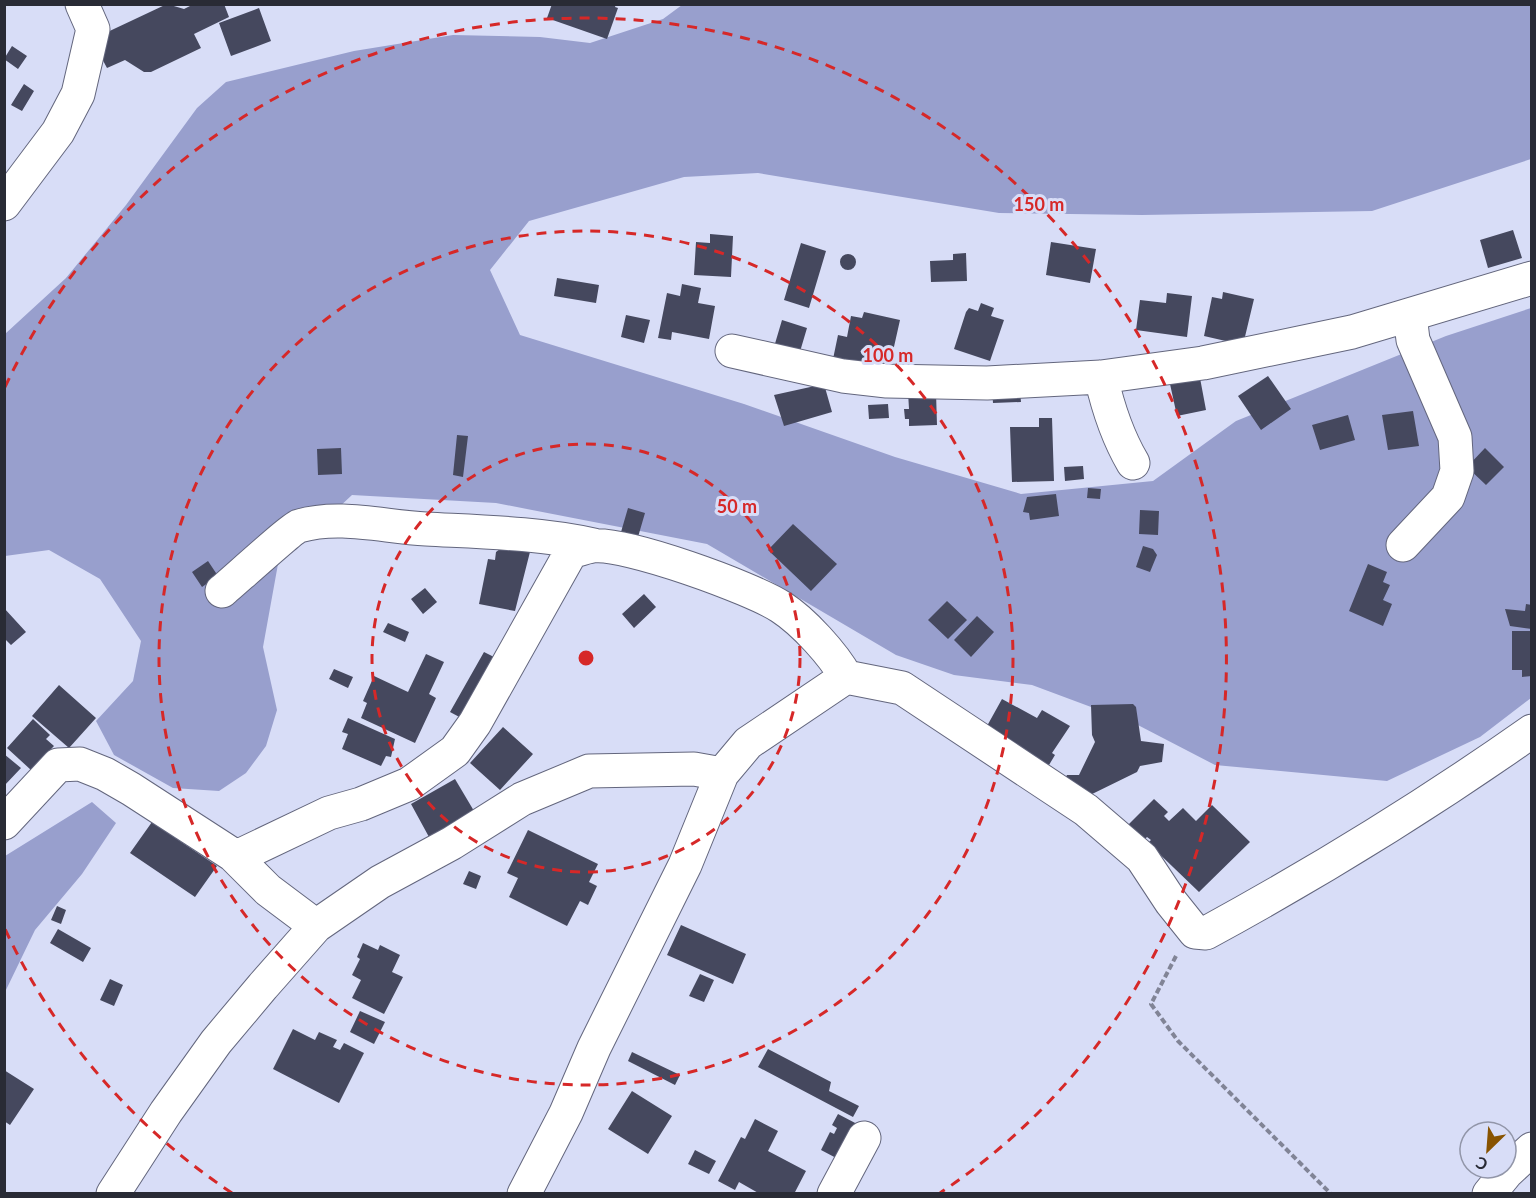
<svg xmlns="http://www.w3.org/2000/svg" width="1536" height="1198" font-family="Lato,sans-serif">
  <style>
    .forest { fill: #989fcd }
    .building { fill: #45485e }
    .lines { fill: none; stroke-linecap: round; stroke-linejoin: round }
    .minor-casing { stroke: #63667d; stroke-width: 35 }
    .path { stroke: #818496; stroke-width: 4; stroke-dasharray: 6 3; stroke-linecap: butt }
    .minor { stroke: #fff; stroke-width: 33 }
    .ring { fill: none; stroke: #d62828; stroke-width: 3; stroke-dasharray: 10 8 }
    .centre { fill: #d62828; stroke: #d8ddf7; stroke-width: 3 }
    .ring-label { font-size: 18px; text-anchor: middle; font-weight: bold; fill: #d62828; stroke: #d8ddf7; stroke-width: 6; stroke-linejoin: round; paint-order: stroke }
  </style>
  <rect width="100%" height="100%" fill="#d8ddf7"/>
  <!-- forest -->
  <path class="forest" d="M682,5h849v154l-159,52 -230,4 -143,-2 -241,-40 -74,4 -155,44 -39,49 30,65 224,69 151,53 126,37 132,-13 83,-60 210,-85 85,-28v390l-51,39 -93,44 -172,-16 -81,-42 -102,-38 -78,-10 -58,-20 -189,-111 -211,-41 -144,-8 -74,69 -15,83 14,63 -11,36 -20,27 -27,18 -46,-3 -59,-33 -18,-34 37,-40 8,-40 -41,-62 -51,-29 -44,6v-222l61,-56 60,-73 71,-97 29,-26 128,-31 99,-16 87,2 50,6 73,-24z
    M92,802l24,21 -34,51 -47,56 -30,62v-136z"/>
  <!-- building -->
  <path class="building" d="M167,4l17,5 10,-5h30l5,13 -35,17 7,14 -50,24h-7l-19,-12 -18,8 -8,-15v-17z
    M552,4h64l-1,3 3,1 -11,31 -60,-21z
    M259,8l12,33 -40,15 -12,-33z
    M12,46l15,10 -9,13 -14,-10z
    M24,84l10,7 -12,20 -11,-6z
    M1513,230l9,28 -34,10 -8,-28z
    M710,234l23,2 -2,41 -37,-2 2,-33 14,1z
    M1051,242l45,7 -6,34 -44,-8z
    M801,243l25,8 -17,57 -25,-8z
    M966,253l1,28 -36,1 -1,-21 23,-1v-6z
    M840 262a8 8 0 1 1 16 0a8 8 0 1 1-16 0Z
    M557,278l42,7 -3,18 -42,-7z
    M682,284l19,4 -3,15 17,3 -6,33 -37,-7 -1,8 -13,-2 9,-45 13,3z
    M1223,292l31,7 -11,46 -39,-9 8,-39 10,2z
    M1167,293l25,3 -5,41 -51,-7 4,-30 26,3z
    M981,303l13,5 -3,8 13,4 -14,41 -36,-12 12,-37 3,-4 9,3z
    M864,312l36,8 -11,49 -56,-10 5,-24 9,2 4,-21 11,2z
    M626,315l24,5 -6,23 -23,-6z
    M782,320l25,8 -8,27 -25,-8z
    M1268,376l23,33 -30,21 -23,-34z
    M1200,378l6,32 -29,6 -7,-32z
    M824,384l8,28 -48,14 -10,-31z
    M992,390h28l1,12 -28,1z
    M908,392h28l1,33 -28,1v-7h-4l-1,-10h5z
    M888,404l1,14 -20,1 -1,-14z
    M1413,411l6,35 -31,4 -6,-35z
    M1348,415l7,25 -35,10 -8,-25z
    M1039,418h13l2,63 -42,1 -2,-55h29z
    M457,435l11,1 -5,41 -10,-2z
    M341,448l1,26 -24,1 -1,-26z
    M1485,448l19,19 -18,18 -19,-18z
    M1083,466l1,13 -19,2 -1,-14z
    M1088,488l13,1 -1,10 -13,-1z
    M1056,494l3,22 -29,4 -1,-7 -6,-1 4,-15z
    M628,508l17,5 -7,24 -17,-5z
    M1140,510l19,1 -1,24 -19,-1z
    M793,524l44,40 -26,27 -43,-41z
    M532,544l-17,67 -36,-7 9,-45 7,1 1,-8 4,-3z
    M1143,546l10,3 4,6 -7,17 -14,-5z
    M208,561l10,15 -16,11 -10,-15z
    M1368,564l19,8 -4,10 7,3 -7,15 9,4 -9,22 -34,-15z
    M425,588l12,14 -14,12 -12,-15z
    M644,594l12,13 -22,21 -12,-14z
    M947,601l20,19 -19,19 -20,-19z
    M1526,604l6,1v24l-22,-3 -5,-17 20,2z
    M4,608l22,24 -15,13 -7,-7z
    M977,616l17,16 -23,25 -17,-17z
    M388,623l21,9 -4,10 -22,-10z
    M1512,631h20v45l-10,1v-7h-10z
    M484,652l18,9 -37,59 -15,-8z
    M426,654l18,8 -15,32 7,4 -21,45 -54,-25 6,-15 -4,-2 11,-25 34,16z
    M334,669l19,8 -5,11 -19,-9z
    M59,685l37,33 -27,30 -37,-32z
    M1002,699l35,19 5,-8 28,16 -18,27 3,2 -6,10 -67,-30z
    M1133,704l3,3 5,34 23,3 -2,18 -22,4 -3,6 -51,25 -23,-15 4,-7h12l16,-33 -3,-7 -1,-30z
    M348,718l47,21 -4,18 -5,-1 -5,10 -39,-17 6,-15 -6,-2z
    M33,719l17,16 -4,4 8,7 -23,24 -24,-22z
    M503,727l30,27 -33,36 -30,-27z
    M4,754l17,14 -17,18z
    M455,779l19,32 -45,26 -18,-33z
    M1154,799l14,13 -4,4 5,5 14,-13 13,13 16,-16 38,37 -51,50 -51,-49 3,-3 -4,-3 -4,4 -16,-15z
    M152,822l65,44 -22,31 -65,-44z
    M528,830l70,34 -9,18 8,4 -9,19 -8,-4 -13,25 -58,-29 9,-19 -11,-5z
    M469,871l12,5 -5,13 -13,-5z
    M57,906l9,4 -5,14 -10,-4z
    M681,925l65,29 -13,30 -66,-29z
    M58,929l33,19 -8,14 -33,-19z
    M363,943l15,7 2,-5 20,10 -8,17 11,5 -19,37 -32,-16 9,-18 -9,-5 8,-16 -3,-2z
    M700,974l14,6 -10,22 -15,-6z
    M110,979l13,6 -9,21 -14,-6z
    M360,1011l25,11 -11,22 -24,-12z
    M293,1029l22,11 4,-8 18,8 -4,7 7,3 4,-7 20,10 -25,50 -66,-34z
    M768,1049l63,33 -2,9 30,15 -6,11 -95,-50z
    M632,1052l48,23 -5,10 -47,-24z
    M4,1070l30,19 -24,36 -6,-4z
    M632,1091l40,25 -24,38 -40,-25z
    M838,1114l21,11 -19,35 -19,-10 9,-18 4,2 3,-6 -5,-3z
    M755,1119l23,12 -10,20 38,20 -12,23h-34l-21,-12 -4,8 -17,-9 23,-44 4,2z
    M695,1150l21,11 -7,13 -21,-10z"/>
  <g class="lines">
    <defs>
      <path id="minor" d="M4,204l54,-72 20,-38 15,-65 -11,-25
        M732,351l111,25 44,5 100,2 114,-6 102,-14 149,-31 180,-54
        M1101,377c7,31 16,59 32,86
        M1403,545l45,-48 9,-26 -2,-34 -42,-97 -3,-25
        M222,591c12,-10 69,-62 77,-65 41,-12 85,1 127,3 57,3 113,4 168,16
        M4,823l54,-58 22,-1 25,10 26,15 102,66 35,35 48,36
        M233,855l10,-1 86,-41 32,-9 48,-20 46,-33 20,-28 96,-171c7,-2 15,-5 22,-6 32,-4 159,42 188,61 23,15 52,47 65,70l56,11 184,122 56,48 29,44 24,30 11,1c112,-61 221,-128 326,-202
        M113,1194l53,-82 50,-70 47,-56 53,-60 64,-44 72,-39 70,-44 67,-28 105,-2 28,5
        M524,1194l42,-81 28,-65 91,-183 37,-91 26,-31 98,-66
        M834,1194l30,-56
        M1489,1194l18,-22 25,-23"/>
    </defs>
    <!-- minor casing -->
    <use href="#minor" class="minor-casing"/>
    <!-- path -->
    <path class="path" d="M1176,956l-25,48 27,37 153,153"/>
    <!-- minor -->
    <use href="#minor" class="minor"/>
  </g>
  <!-- distance rings -->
  <g class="ring">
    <circle cx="586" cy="658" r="214"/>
    <circle cx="586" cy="658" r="427"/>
    <path d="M232 1193A641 641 0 0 1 5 929M5 387A641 641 0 1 1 940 1193"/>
  </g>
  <circle cx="586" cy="658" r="9" class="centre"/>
  <g class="ring-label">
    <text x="1039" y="211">150 m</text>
    <text x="888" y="362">100 m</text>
    <text x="737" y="513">50 m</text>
  </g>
  <!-- border -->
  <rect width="1536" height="1198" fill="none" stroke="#292b35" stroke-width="12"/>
  <!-- north arrow -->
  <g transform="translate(1488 1150) rotate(205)"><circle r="28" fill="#d8ddf7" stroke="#9296a9" stroke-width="1.5"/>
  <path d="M0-4.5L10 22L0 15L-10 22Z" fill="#885300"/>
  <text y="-9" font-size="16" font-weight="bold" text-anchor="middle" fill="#292b35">С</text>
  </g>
</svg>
